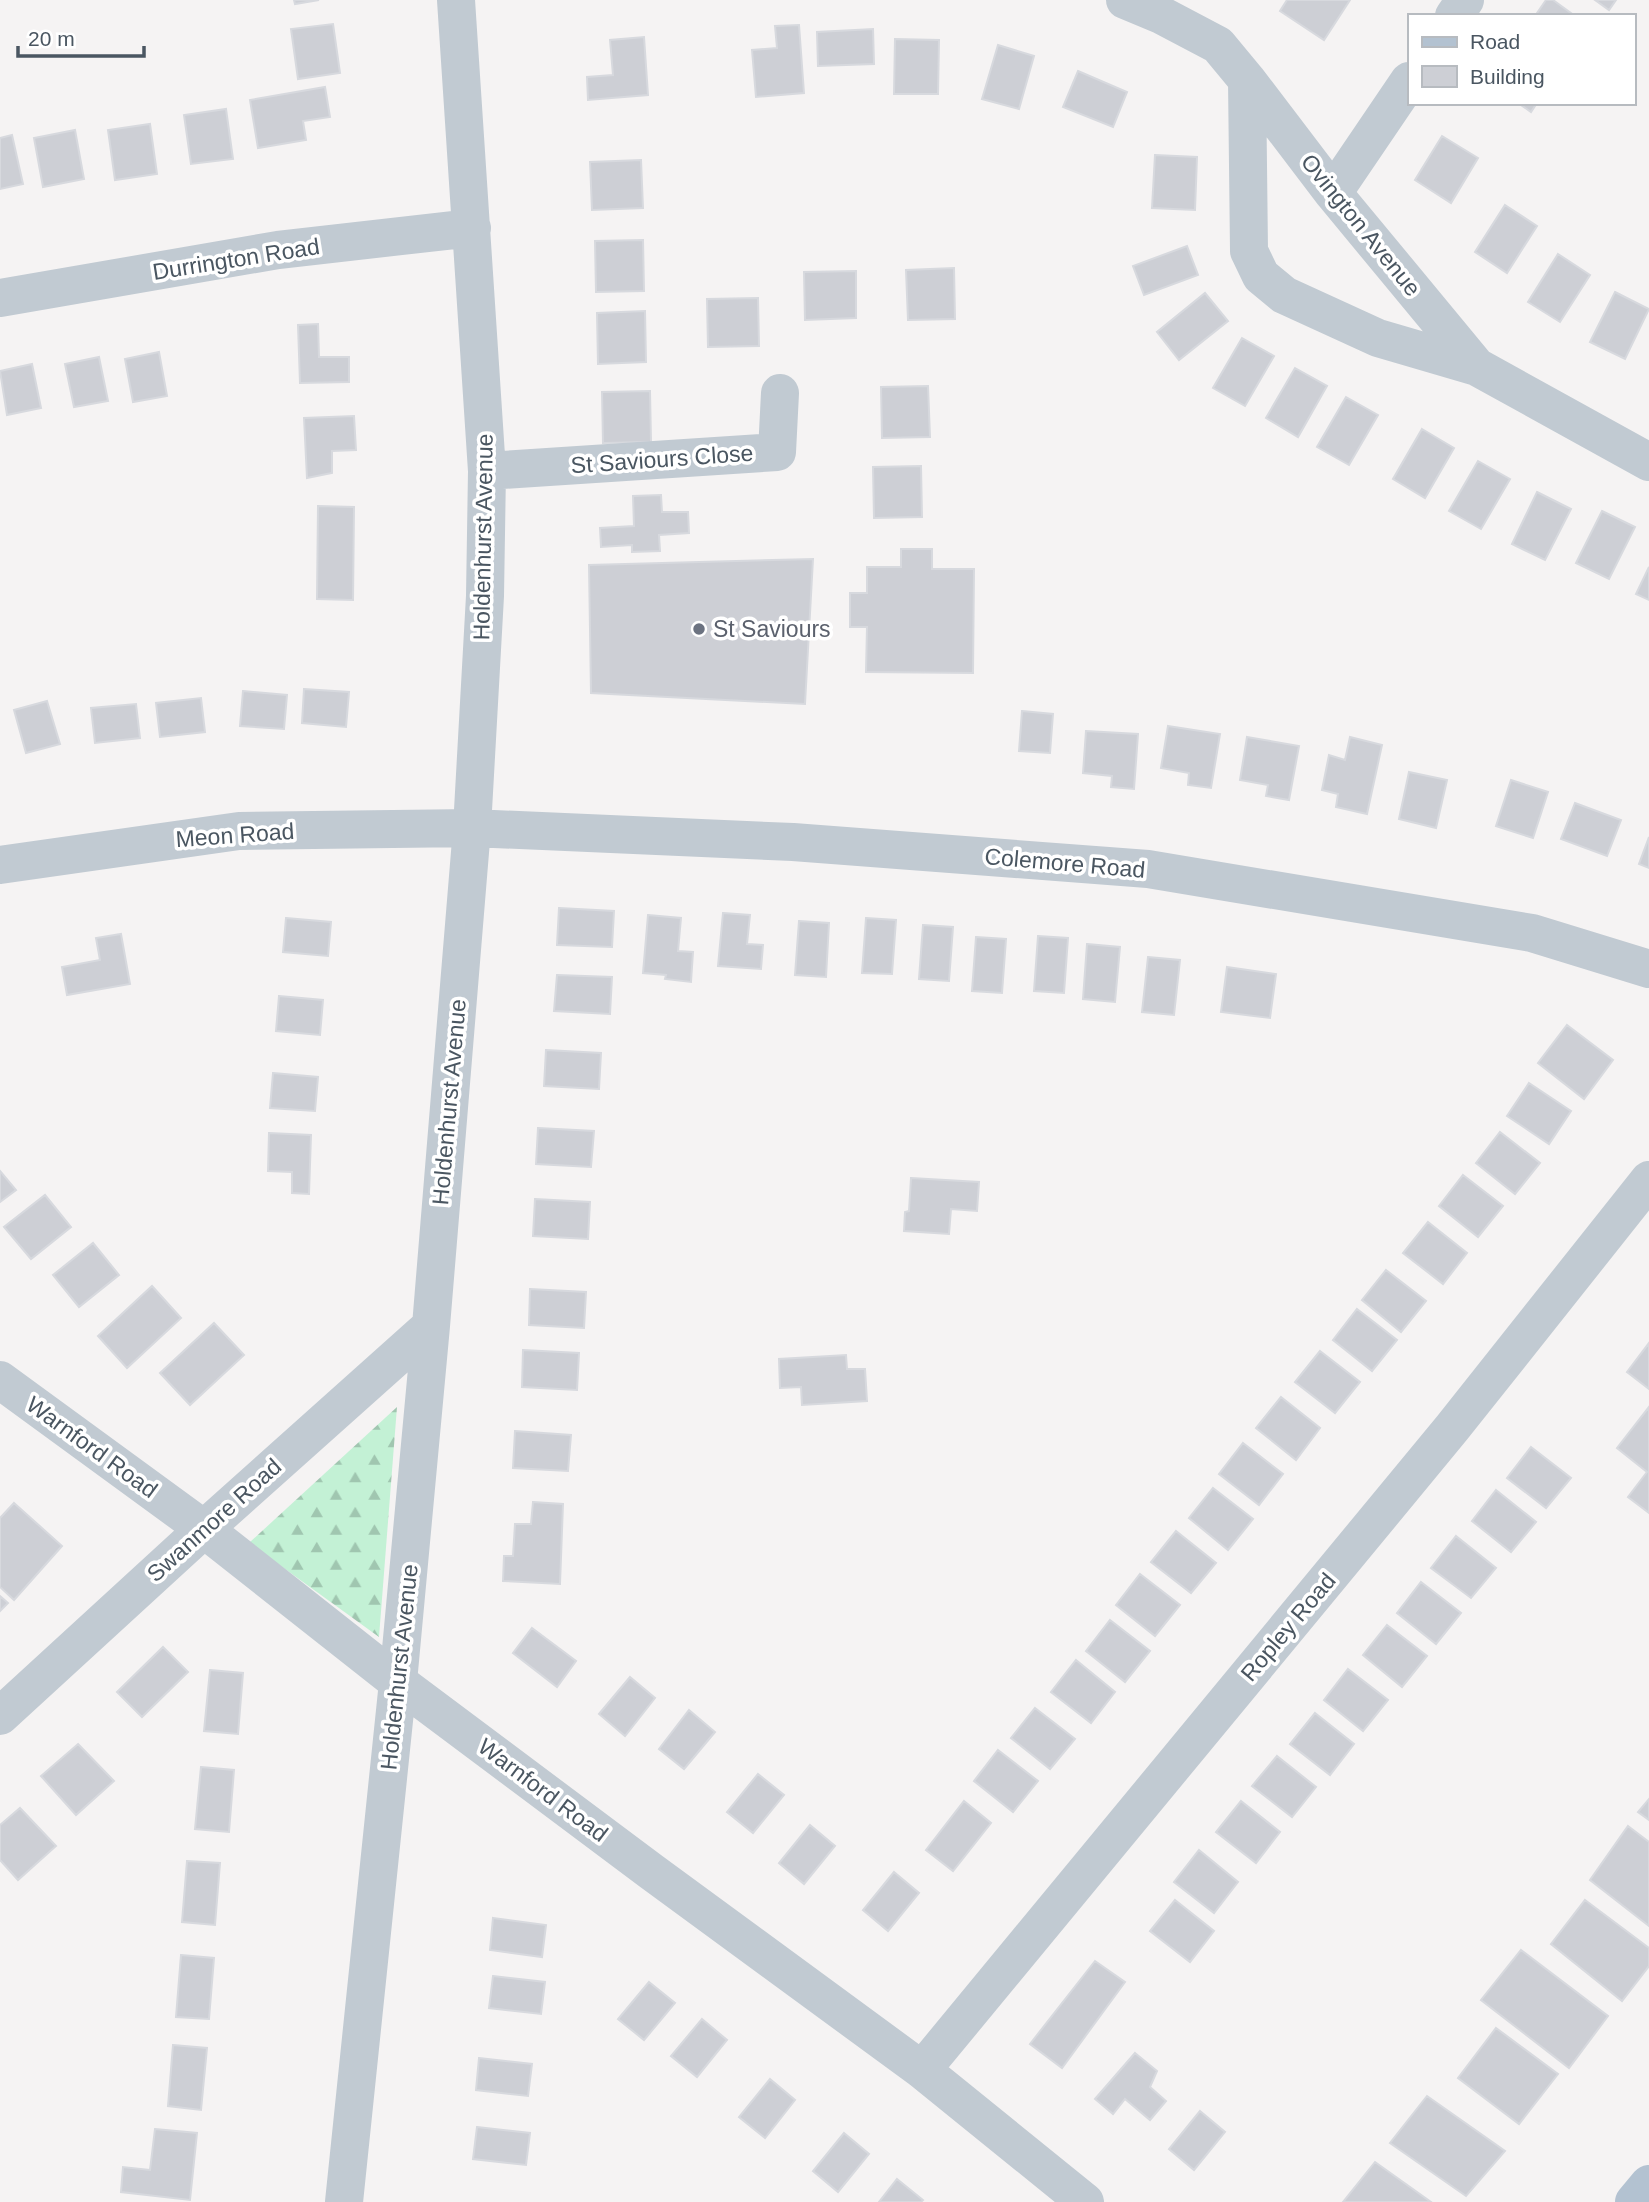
<svg xmlns="http://www.w3.org/2000/svg" width="1649" height="2202" font-family="Arial,sans-serif">
  <style>
    .forest { fill: url(#forest-firs) }
    .building { fill: #cdcfd5; stroke: #d7d9de; stroke-width: 2 }
    .lines { fill: none; stroke-linecap: round; stroke-linejoin: round }
    .street { stroke: #c1cad2; stroke-width: 38 }
    .primary { stroke: #b3c2d1; stroke-width: 38 }
    .worship-dot { fill: #6b7280; stroke: #fff; stroke-width: 2.5 }
    .labels { text-anchor: middle; stroke-width: 7; stroke-linejoin: round; paint-order: stroke }
    .street-label { font-size: 23px; fill: #4a5661; stroke: #fff }
    .worship-label { font-size: 23px; fill: #5b616d; stroke: #fff; text-anchor: start }
  </style>
  <defs>
    <pattern id="forest-firs" width="22" height="20" patternUnits="userSpaceOnUse" patternTransform="scale(1.75)"><rect width="22" height="20" fill="#c3f1d5"/><path d="M5 1l3.5 6h-7zM16 11l3.5 6h-7z" fill="#a0c6b0"/></pattern>
  </defs>
  <rect width="100%" height="100%" fill="#f5f3f3"/>
  <!-- forest -->
  <path class="forest" d="M397,1407l-18,230 -130,-94z"/>
  <!-- building -->
  <path class="building" d="M294,0h25l-24,4z
    M1287,0h63l-26,40 -44,-29z
    M1546,0h7l22,16h-40z
    M1595,0h21l-7,10z
    M333,24l7,49 -42,6 -7,-50z
    M799,25l5,68 -48,4 -4,-47 25,-2 -2,-22z
    M873,29l1,35 -56,2 -1,-34z
    M644,37l4,58 -60,5 -1,-23 26,-2 -3,-35z
    M895,39l44,1 -1,54h-44z
    M998,45l36,11 -15,53 -37,-10z
    M1078,71l49,21 -14,35 -50,-20z
    M325,87l5,30 -27,4 3,19 -48,8 -8,-48z
    M1518,103h19l-6,9z
    M226,109l7,50 -42,5 -7,-49z
    M150,124l7,50 -42,6 -7,-50z
    M75,130l9,49 -41,8 -9,-49z
    M12,135l11,49 -23,5v-51z
    M1442,136l36,22 -27,45 -36,-23z
    M1155,155l42,2 -2,53 -43,-2z
    M641,160l2,48 -51,2 -2,-48z
    M1505,205l32,21 -30,47 -32,-21z
    M643,240l1,51 -48,1 -1,-51z
    M1187,246l11,29 -54,20 -11,-29z
    M1558,254l32,21 -30,47 -32,-20z
    M954,268l1,51 -47,1 -2,-50z
    M856,271v47l-51,2 -1,-48z
    M1615,292l34,17 -24,50 -35,-17z
    M1205,293l23,28 -49,39 -22,-28z
    M758,298l1,48 -51,1 -1,-48z
    M645,311l1,51 -48,2 -1,-51z
    M318,324l1,33h30v25l-49,1 -2,-58z
    M1242,338l32,18 -29,50 -32,-18z
    M159,352l8,44 -34,6 -8,-43z
    M99,357l9,44 -34,6 -9,-43z
    M32,364l9,44 -34,7 -7,-44z
    M1295,368l32,18 -29,51 -32,-19z
    M928,386l2,51 -48,1 -1,-51z
    M650,391l1,51 -48,1 -1,-51z
    M1346,397l32,18 -29,50 -32,-18z
    M354,416l2,34 -24,1v22l-25,5 -3,-60z
    M1422,429l32,19 -29,50 -32,-19z
    M1478,461l32,18 -29,50 -32,-18z
    M921,466l1,51 -48,1 -1,-51z
    M1537,492l34,17 -26,51 -33,-16z
    M661,495l1,17h26l1,21 -30,2 1,16 -28,1v-7l-31,2 -1,-19 34,-2 -1,-30z
    M318,506l36,1 -1,93 -36,-1z
    M1602,511l33,16 -26,52 -33,-16z
    M901,549h31v20h42l-1,104 -107,-1 1,-45h-17v-34h17v-26h34z
    M813,559l-8,145 -214,-11 -2,-128z
    M1649,567v33l-13,-6z
    M304,689l45,3 -3,35 -44,-4z
    M243,691l44,4 -3,34 -44,-3z
    M201,698l4,34 -45,5 -4,-34z
    M47,701l13,43 -34,9 -12,-43z
    M136,704l4,34 -45,5 -4,-35z
    M1022,711l31,3 -3,39 -31,-2z
    M1168,726l52,8 -9,54 -23,-3 1,-12 -28,-5z
    M1086,731l52,3 -4,55 -23,-2 1,-11 -29,-3z
    M1247,737l52,9 -10,54 -23,-4 2,-11 -28,-5z
    M1350,737l32,8 -15,69 -31,-7 2,-13 -16,-4 7,-35 16,5z
    M1409,772l38,8 -11,48 -37,-9z
    M1511,780l37,12 -15,46 -37,-12z
    M1575,803l46,17 -14,36 -46,-17z
    M1649,837v31l-10,-4z
    M559,908l55,3 -2,36 -55,-2z
    M723,913l27,2 -3,29 16,1 -2,24 -43,-3z
    M648,915l33,3 -3,33 15,1 -2,30 -26,-3 1,-4 -23,-2z
    M286,918l45,4 -3,34 -45,-4z
    M866,918l30,2 -4,54 -30,-1z
    M799,921l30,2 -3,54 -31,-2z
    M923,925l30,2 -4,54 -30,-2z
    M121,934l9,50 -63,11 -5,-28 38,-7 -4,-22z
    M1038,936l30,2 -4,55 -30,-2z
    M976,937l30,2 -4,54 -30,-2z
    M1087,944l33,3 -5,55 -32,-3z
    M1148,957l32,3 -6,55 -32,-3z
    M1227,967l49,7 -6,44 -49,-6z
    M557,975l55,2 -2,37 -56,-3z
    M279,996l44,4 -3,35 -44,-4z
    M1567,1025l46,35 -29,39 -46,-36z
    M546,1050l55,3 -2,36 -55,-3z
    M273,1073l45,4 -3,34 -45,-3z
    M1529,1083l42,28 -22,33 -42,-28z
    M538,1128l56,3 -3,36 -55,-3z
    M1500,1132l40,31 -25,31 -39,-31z
    M269,1133l42,2 -2,59 -17,-1v-21l-24,-1z
    M0,1171l16,19 -16,12z
    M1463,1175l40,31 -25,31 -39,-31z
    M911,1178l68,4 -2,29 -26,-2 -2,25 -45,-3 1,-19 4,-1z
    M45,1195l26,32 -40,32 -27,-32z
    M535,1199l55,3 -2,37 -55,-3z
    M1428,1222l39,31 -24,31 -40,-31z
    M93,1243l26,32 -40,32 -26,-32z
    M1386,1270l40,31 -25,31 -39,-32z
    M152,1286l29,32 -54,50 -29,-32z
    M530,1289l56,3 -2,36 -55,-3z
    M1357,1309l40,31 -25,31 -39,-31z
    M214,1323l30,32 -54,50 -30,-32z
    M1649,1343v46l-22,-17z
    M523,1350l56,3 -2,37 -55,-3z
    M1320,1351l40,31 -25,31 -40,-31z
    M846,1355l1,14h18l2,32 -65,4 -1,-18 -21,1 -1,-29z
    M1281,1397l39,31 -24,32 -40,-32z
    M1649,1407v106l-21,-16 19,-25 -30,-24z
    M515,1431l56,4 -3,36 -55,-3z
    M1243,1443l40,31 -24,31 -40,-31z
    M1531,1447l40,31 -25,30 -39,-30z
    M1213,1488l40,31 -25,31 -39,-32z
    M1496,1490l40,32 -25,30 -39,-31z
    M533,1502l30,2 -3,80 -57,-3 1,-25h9l2,-32h16z
    M14,1503l48,43 -48,54 -14,-13v-69z
    M1176,1531l40,32 -25,30 -40,-31z
    M1456,1536l40,32 -25,30 -40,-30z
    M1140,1574l40,31 -25,31 -39,-31z
    M1421,1582l40,31 -25,31 -39,-31z
    M0,1596l8,7 -8,8z
    M1110,1620l40,31 -25,31 -39,-31z
    M1387,1625l40,31 -25,31 -39,-32z
    M532,1628l44,33 -19,26 -44,-34z
    M163,1647l25,25 -46,45 -25,-25z
    M1076,1660l39,32 -24,31 -40,-31z
    M1348,1669l40,31 -25,31 -39,-31z
    M210,1670l33,3 -5,61 -34,-3z
    M630,1677l25,21 -30,38 -26,-22z
    M1035,1708l40,31 -25,30 -39,-31z
    M689,1710l26,22 -31,37 -25,-20z
    M1315,1713l39,31 -24,31 -40,-31z
    M78,1744l36,37 -38,34 -35,-39z
    M998,1750l40,31 -25,31 -39,-31z
    M1277,1756l39,31 -24,30 -40,-31z
    M201,1767l33,3 -5,62 -34,-3z
    M758,1774l26,21 -31,38 -26,-21z
    M1649,1799v21l-11,-8z
    M964,1801l27,22 -38,48 -27,-21z
    M1241,1801l39,31 -24,31 -40,-31z
    M20,1808l36,38 -38,34 -18,-20v-35z
    M810,1825l25,21 -31,38 -25,-21z
    M1628,1826l21,16v84l-59,-46z
    M1199,1850l39,32 -24,31 -40,-31z
    M187,1861l33,2 -5,62 -33,-3z
    M894,1872l25,21 -31,38 -25,-21z
    M1175,1900l39,31 -24,31 -40,-31z
    M1585,1900l64,48v18l-27,35 -71,-57z
    M493,1918l53,7 -4,32 -52,-7z
    M1521,1950l87,66 -39,52 -88,-68z
    M181,1955l33,3 -5,61 -33,-2z
    M1095,1961l30,21 -63,86 -32,-24z
    M493,1976l52,6 -4,32 -52,-6z
    M649,1982l26,21 -31,37 -26,-21z
    M702,2019l25,21 -30,37 -26,-21z
    M1496,2028l62,46 -39,50 -61,-46z
    M173,2045l34,3 -6,62 -33,-4z
    M1135,2053l22,18 -7,16 16,14 -16,19 -25,-21 -12,15 -18,-15z
    M479,2058l53,6 -4,32 -52,-6z
    M770,2079l25,21 -30,38 -26,-21z
    M1427,2096l78,55 -39,45 -76,-53z
    M1200,2111l25,21 -31,38 -25,-21z
    M477,2127l53,6 -4,32 -53,-6z
    M155,2129l42,4 -7,67 -69,-8 2,-25 27,3z
    M844,2133l25,21 -31,38 -25,-21z
    M1375,2162l56,40h-88z
    M897,2179l26,21 -2,2h-42z"/>
  <g class="lines">
    <!-- street -->
    <path class="street" d="M1125,0l36,15 57,30 29,35 86,113 144,174 172,95
      M1454,16l11,-16
      M1247,80l2,171 12,25 23,19 94,43 99,29
      M1333,193l76,-112
      M0,298l278,-48 194,-22
      M487,471l290,-19 3,-59
      M0,865l239,-34 233,-3 321,14 355,27 384,64 117,36
      M0,1380l204,149 194,153 254,190 270,198 163,132
      M0,1716l204,-187 227,-203
      M922,2070l530,-642 197,-248
      M344,2202l54,-520 33,-356 41,-498 13,-232 2,-125 -31,-471"/>
    <!-- primary -->
    <path class="primary" d="M1634,2202l15,-18"/>
  </g>
  <!-- markers -->
  <circle class="worship-dot" cx="699" cy="629" r="7"/>
  <g class="labels">
    <!-- street labels -->
    <g class="street-label">
      <text transform="translate(1361 225) rotate(51)" y="8">Ovington Avenue</text>
      <text transform="translate(236 259) rotate(-9)" y="8">Durrington Road</text>
      <text transform="translate(662 459) rotate(-4)" y="8">St Saviours Close</text>
      <text transform="translate(483 537) rotate(-89)" y="8">Holdenhurst Avenue</text>
      <text transform="translate(235 835) rotate(-4)" y="8">Meon Road</text>
      <text transform="translate(1065 863) rotate(5)" y="8">Colemore Road</text>
      <text transform="translate(449 1102) rotate(-85)" y="8">Holdenhurst Avenue</text>
      <text transform="translate(92 1447) rotate(36)" y="8">Warnford Road</text>
      <text transform="translate(214 1520) rotate(-42)" y="8">Swanmore Road</text>
      <text transform="translate(1288 1627) rotate(-50)" y="8">Ropley Road</text>
      <text transform="translate(399 1667) rotate(-84)" y="8">Holdenhurst Avenue</text>
      <text transform="translate(543 1790) rotate(37)" y="8">Warnford Road</text>
    </g>
    <!-- worship labels -->
    <g class="worship-label">
      <text x="713" y="637">St Saviours</text>
    </g>
  </g>
  <!-- legend -->
  <rect x="1408" y="14" width="228" height="91" fill="#ffffff" stroke="#b7bbc0" stroke-width="2"/>
  <rect x="1422" y="37" width="35" height="10" fill="#b3c2d1" stroke="#b7bbc0" stroke-width="2"/>
  <text x="1470" y="49" font-size="21" fill="#4a5661">Road</text>
  <rect x="1422" y="66" width="35" height="21" fill="#cdcfd5" stroke="#b7bbc0" stroke-width="2"/>
  <text x="1470" y="84" font-size="21" fill="#4a5661">Building</text>
  <!-- scale -->
  <path d="M18 46v10h126v-10" fill="none" stroke="#4a5661" stroke-width="3.5"/>
  <text x="28" y="46" font-size="21" fill="#4a5661" stroke="#ffffff" stroke-width="5" paint-order="stroke">20 m</text>
</svg>
